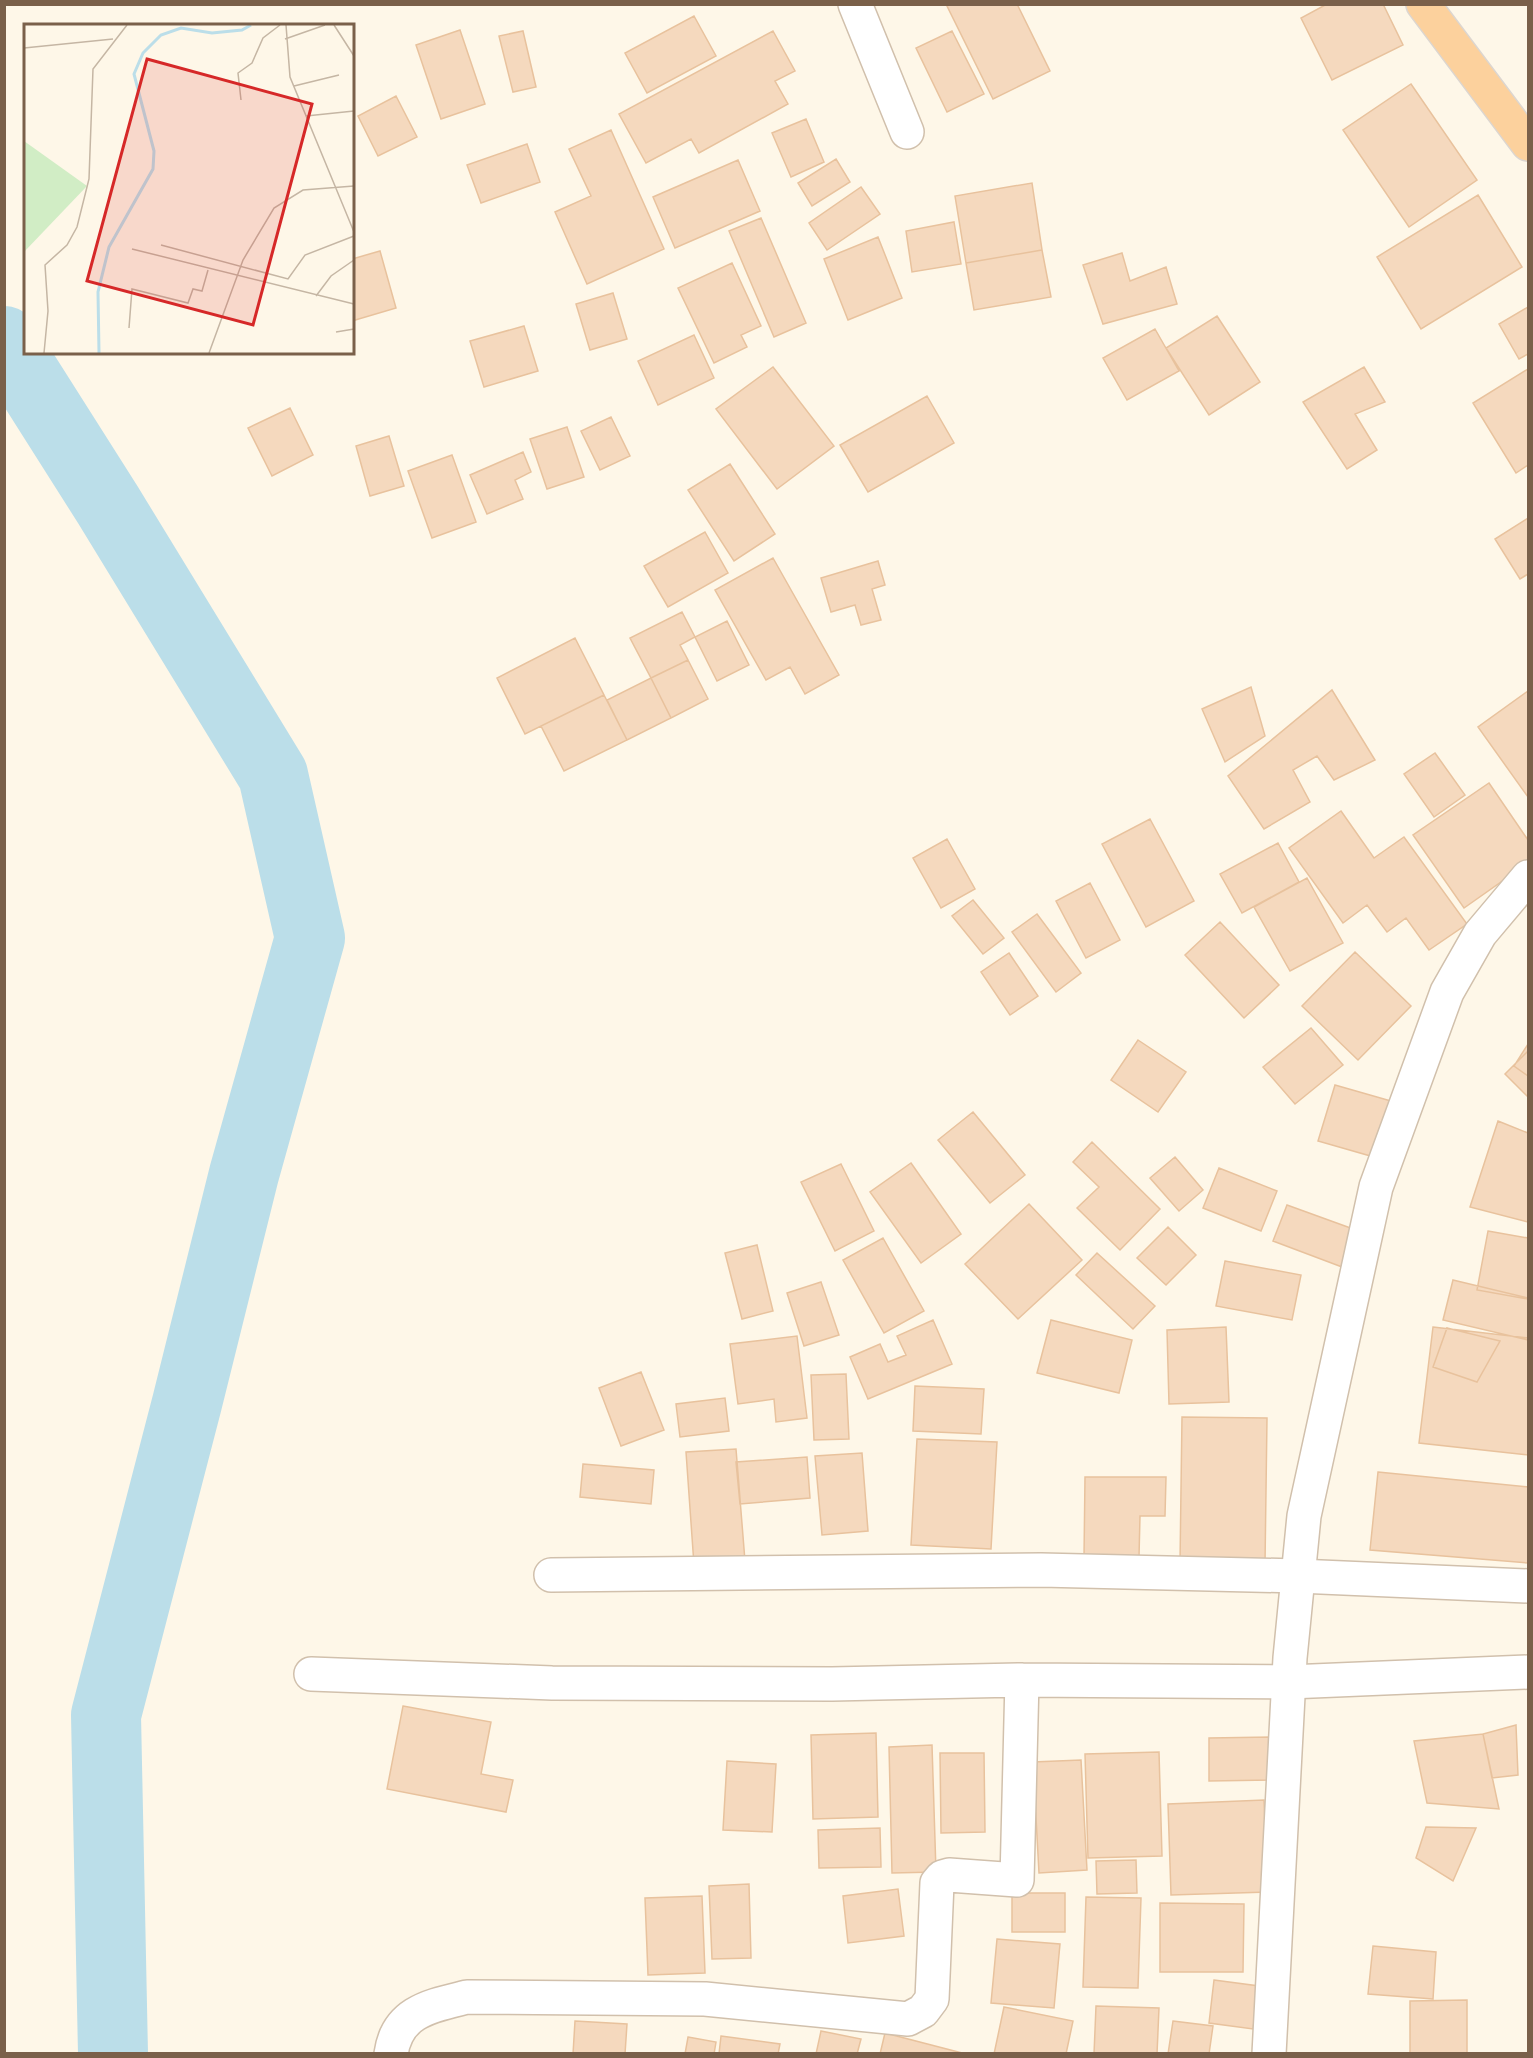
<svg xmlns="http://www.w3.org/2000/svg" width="1533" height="2058" font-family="'Space Grotesk',sans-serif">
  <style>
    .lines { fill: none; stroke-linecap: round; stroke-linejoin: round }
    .river { stroke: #bbdee9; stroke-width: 70 }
    .building { fill: #f5d9be; stroke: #e8c29d; stroke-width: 1.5 }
    .minor-casing { stroke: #d1c0ac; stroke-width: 36 }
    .tertiary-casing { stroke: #d1c0ac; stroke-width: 36 }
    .trunk-casing { stroke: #dcd6d0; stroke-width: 36 }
    .minor { stroke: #fff; stroke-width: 33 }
    .tertiary { stroke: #fff; stroke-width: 33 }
    .trunk { stroke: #fcd19d; stroke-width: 33 }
    .inset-river { fill: none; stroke: #bbdee9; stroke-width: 3 }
    .inset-road { fill: none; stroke: #c5b6a4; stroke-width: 1.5 }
    .view { fill: #d62828; fill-opacity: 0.15; stroke: #d62828; stroke-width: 3 }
    .inset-edge { fill: none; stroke: #7a604a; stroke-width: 3 }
  </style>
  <rect width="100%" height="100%" fill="#fef7e8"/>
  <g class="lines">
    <!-- river -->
    <path class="river" d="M4,341l104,164 165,270 37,163 -66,236 -57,229 -81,312 7,339"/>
  </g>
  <!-- building -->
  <path class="building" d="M951,4h66l33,67 -57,28 -46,-93z
    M1327,4h56l20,41 -71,35 -31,-62z
    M694,16l22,40 -69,37 -22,-40z
    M460,30l25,74 -44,15 -25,-74z
    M523,31l13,56 -23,5 -14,-56z
    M773,31l22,40 -20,10 13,23 -89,49 -8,-14 -45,24 -27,-49z
    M952,31l32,63 -37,18 -31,-64z
    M1411,84l66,96 -68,47 -66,-97z
    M396,96l21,41 -39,19 -20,-40z
    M806,119l18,43 -33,15 -19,-44z
    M611,130l53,119 -77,35 -32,-72 36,-16 -22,-47z
    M527,144l13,38 -59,21 -14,-38z
    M836,159l14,23 -38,24 -14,-23z
    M738,160l22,51 -85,37 -22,-51z
    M1032,183l10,67 -76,13 -11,-67z
    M861,187l19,27 -53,36 -18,-27z
    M1478,195l44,72 -101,62 -44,-72z
    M761,218l45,105 -32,14 -45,-106z
    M954,222l7,42 -49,8 -6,-41z
    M878,237l24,61 -54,22 -24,-61z
    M1042,250l9,47 -77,13 -8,-47z
    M380,251l16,57 -44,13v-62z
    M1122,253l8,28 36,-14 11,37 -74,20 -20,-59z
    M732,263l29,63 -20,9 6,12 -33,16 -36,-75z
    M613,293l14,46 -37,11 -14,-46z
    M1528,307v47l-9,5 -20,-35z
    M1217,316l43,66 -51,33 -43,-67z
    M524,326l14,45 -54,16 -14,-46z
    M1155,329l24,42 -52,29 -24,-42z
    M694,335l20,43 -56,27 -20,-44z
    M773,367l61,79 -57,43 -61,-80z
    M1364,367l21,35 -30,12 22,36 -30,19 -44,-67z
    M1528,369v96l-12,8 -43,-70z
    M927,396l27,47 -86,49 -28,-47z
    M290,408l23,47 -41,21 -24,-48z
    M611,417l19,39 -30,14 -19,-39z
    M567,427l17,50 -37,12 -17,-50z
    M389,436l15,50 -34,10 -14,-50z
    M523,452l8,20 -16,8 8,19 -36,15 -17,-39z
    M452,455l24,67 -44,16 -24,-67z
    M730,464l45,70 -41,27 -46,-71z
    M1528,518v56l-8,5 -25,-40z
    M705,532l23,41 -60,34 -24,-41z
    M773,558l66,117 -34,19 -15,-27 -24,13 -51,-90z
    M878,561l7,24 -13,4 9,31 -20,5 -6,-20 -24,7 -10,-34z
    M682,612l13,25 -15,8 8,15 -37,18 -21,-40z
    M727,621l22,44 -32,16 -22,-44z
    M575,638l29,57 -79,39 -28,-56z
    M688,660l20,39 -37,19 -20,-40z
    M651,678l20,40 -44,22 -20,-40z
    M1251,687l14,49 -40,26 -23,-53z
    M1332,690l43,70 -41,20 -17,-24 -24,14 17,32 -46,27 -36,-53z
    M1528,691v106l-50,-70z
    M604,695l23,45 -63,31 -23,-45z
    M1435,753l30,42 -31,22 -30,-43z
    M1489,783l39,57v23l-64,45 -51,-73z
    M1341,811l33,47 30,-21 63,87 -38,26 -23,-32 -19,14 -20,-27 -24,18 -54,-75z
    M1150,819l44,82 -48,26 -44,-83z
    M947,839l28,50 -34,19 -28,-50z
    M1278,843l21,39 -57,31 -22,-39z
    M1307,878l36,65 -53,28 -36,-64z
    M1090,883l30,57 -34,18 -30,-57z
    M973,900l31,38 -21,16 -31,-38z
    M1037,914l44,59 -25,19 -44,-60z
    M1220,922l59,63 -35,33 -59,-63z
    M1355,952l56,54 -53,54 -56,-54z
    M1009,953l29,43 -28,19 -29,-43z
    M1311,1028l32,37 -48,39 -32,-37z
    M1138,1040l48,32 -28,40 -47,-32z
    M1528,1044v32l-14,-10z
    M1528,1051v46l-23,-23z
    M1335,1085l56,16 -17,56 -56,-16z
    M973,1112l52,63 -35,28 -52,-63z
    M1498,1121l30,12v89l-58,-15z
    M1092,1142l68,67 -40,41 -43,-42 22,-21 -26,-25z
    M1175,1157l28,33 -24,21 -29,-33z
    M911,1163l50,71 -40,29 -51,-71z
    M841,1164l33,67 -39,20 -34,-69z
    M1219,1168l58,23 -16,40 -58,-23z
    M1029,1204l53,56 -64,59 -53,-55z
    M1287,1205l69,25 -14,37 -69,-26z
    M1168,1227l28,28 -30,30 -29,-27z
    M1488,1231l40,7v61l-51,-9z
    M883,1238l41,73 -40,22 -41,-73z
    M757,1245l16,66 -31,8 -17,-66z
    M1097,1253l58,53 -22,23 -57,-54z
    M1225,1261l76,14 -9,45 -76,-14z
    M1453,1280l75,18v42l-85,-20z
    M821,1282l18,53 -35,11 -17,-53z
    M933,1320l19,44 -84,35 -18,-42 30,-13 8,18 18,-7 -9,-19z
    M1051,1320l81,20 -13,53 -82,-20z
    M1226,1327l3,75 -60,2 -2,-74z
    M1433,1327l95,11v117l-109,-12z
    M1447,1328l53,13 -23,41 -44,-15z
    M797,1336l10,82 -31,4 -2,-23 -36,5 -8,-60z
    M641,1372l23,58 -43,16 -22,-58z
    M846,1374l3,65 -35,1 -3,-65z
    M915,1386l69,3 -3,45 -68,-3z
    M725,1398l4,33 -49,6 -4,-33z
    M1182,1417l85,1 -2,146 -85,-1z
    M917,1439l80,3 -6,107 -80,-4z
    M736,1449l9,112 -51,4 -8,-113z
    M862,1453l6,78 -46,4 -7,-79z
    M807,1457l3,41 -70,6 -4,-42z
    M583,1464l71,6 -3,34 -71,-7z
    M1378,1472l150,15v76l-158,-13z
    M1085,1477h81l-1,39h-25l-1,41h-55z
    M403,1706l88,16 -10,52 32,6 -7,32 -119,-23z
    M1516,1725l2,50 -26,3 -9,-44z
    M876,1733l2,84 -65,2 -2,-84z
    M1483,1734l16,75 -72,-6 -13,-62z
    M1271,1737l1,43 -63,1v-43z
    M932,1745l4,127 -44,1 -3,-126z
    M1159,1752l3,104 -74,2 -3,-104z
    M940,1753h44l1,79 -44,1z
    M1081,1760l6,110 -48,3 -6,-111z
    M727,1761l49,3 -4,68 -49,-2z
    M1264,1800l4,92 -97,3 -3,-91z
    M1426,1827l50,1 -23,53 -37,-23z
    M880,1828l1,39 -62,1 -1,-38z
    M1136,1860l1,33 -40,1 -1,-33z
    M749,1884l2,74 -39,1 -3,-73z
    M898,1889l6,47 -56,7 -5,-47z
    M1012,1893h53v39h-53z
    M702,1896l3,77 -57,2 -3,-77z
    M1086,1897l55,1 -3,90 -55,-1z
    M1160,1903l84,1 -1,68h-83z
    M997,1939l63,5 -6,64 -63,-5z
    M1373,1946l63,6 -3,47 -65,-5z
    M1214,1980l45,6 -6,43 -44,-6z
    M1467,2000v54h-57v-53z
    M1096,2006l63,2 -2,46h-63z
    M1004,2007l69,14 -7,33h-72z
    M575,2021l52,3 -2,30h-52z
    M1173,2021l40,5 -4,28h-41z
    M821,2031l40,8 -4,15h-41z
    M885,2033l81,21h-86z
    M721,2036l59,8 -2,10h-59z
    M688,2037l28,5 -2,12h-29z"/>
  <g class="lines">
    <defs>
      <path id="minor" d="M855,4l52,128
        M551,1575l490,-5 257,6 230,10
        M311,1674l241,9 280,1 190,-4 267,2 239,-10
        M391,2054c6,-43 40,-48 76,-57l238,2 203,20 15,-8 9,-12 5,-116 5,-6 7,-2 68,5 5,-200"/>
      <path id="tertiary" d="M1269,2054l21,-396 14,-142 72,-329 71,-195 33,-58 48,-57"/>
      <path id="trunk" d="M1423,4l105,140"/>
    </defs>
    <!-- minor casing -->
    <use href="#minor" class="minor-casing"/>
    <!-- tertiary casing -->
    <use href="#tertiary" class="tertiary-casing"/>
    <!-- trunk casing -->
    <use href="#trunk" class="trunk-casing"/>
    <!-- minor -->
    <use href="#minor" class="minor"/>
    <!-- tertiary -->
    <use href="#tertiary" class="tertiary"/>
    <!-- trunk -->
    <use href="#trunk" class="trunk"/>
  </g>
  <!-- overview -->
  <g transform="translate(24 24)">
    <rect width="330" height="330" fill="#fef7e8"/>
    <path d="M0,117l63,45 -63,66z" fill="#d1edc5"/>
    <path class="inset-river" d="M75,329l-1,-61 11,-45 44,-78 1,-18 -20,-77 9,-21 18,-18 20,-7 31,5 30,-3 9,-5"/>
    <path class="inset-road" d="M262,1l4,52 64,155M310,1l20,31M261,15l40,-14M0,24l89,-9M270,62l45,-11M217,76l-3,-27 14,-10 11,-25 17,-13M282,92l48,-5M137,221l127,34 17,-24 49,-19M108,225l222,55M292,272l15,-20 23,-16M105,304l3,-39 56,14 5,-14 9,2 6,-21M312,308l18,-3M20,329l4,-42 -3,-46 22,-20 10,-18 12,-48 4,-110 34,-44M185,329l34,-93 31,-52 29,-18 51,-4"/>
    <path class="view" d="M123,35l165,45 -59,221 -166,-44z"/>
    <rect width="330" height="330" class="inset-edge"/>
  </g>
  <!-- border -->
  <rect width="1533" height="2058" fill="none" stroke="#7a604a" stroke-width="12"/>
</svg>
